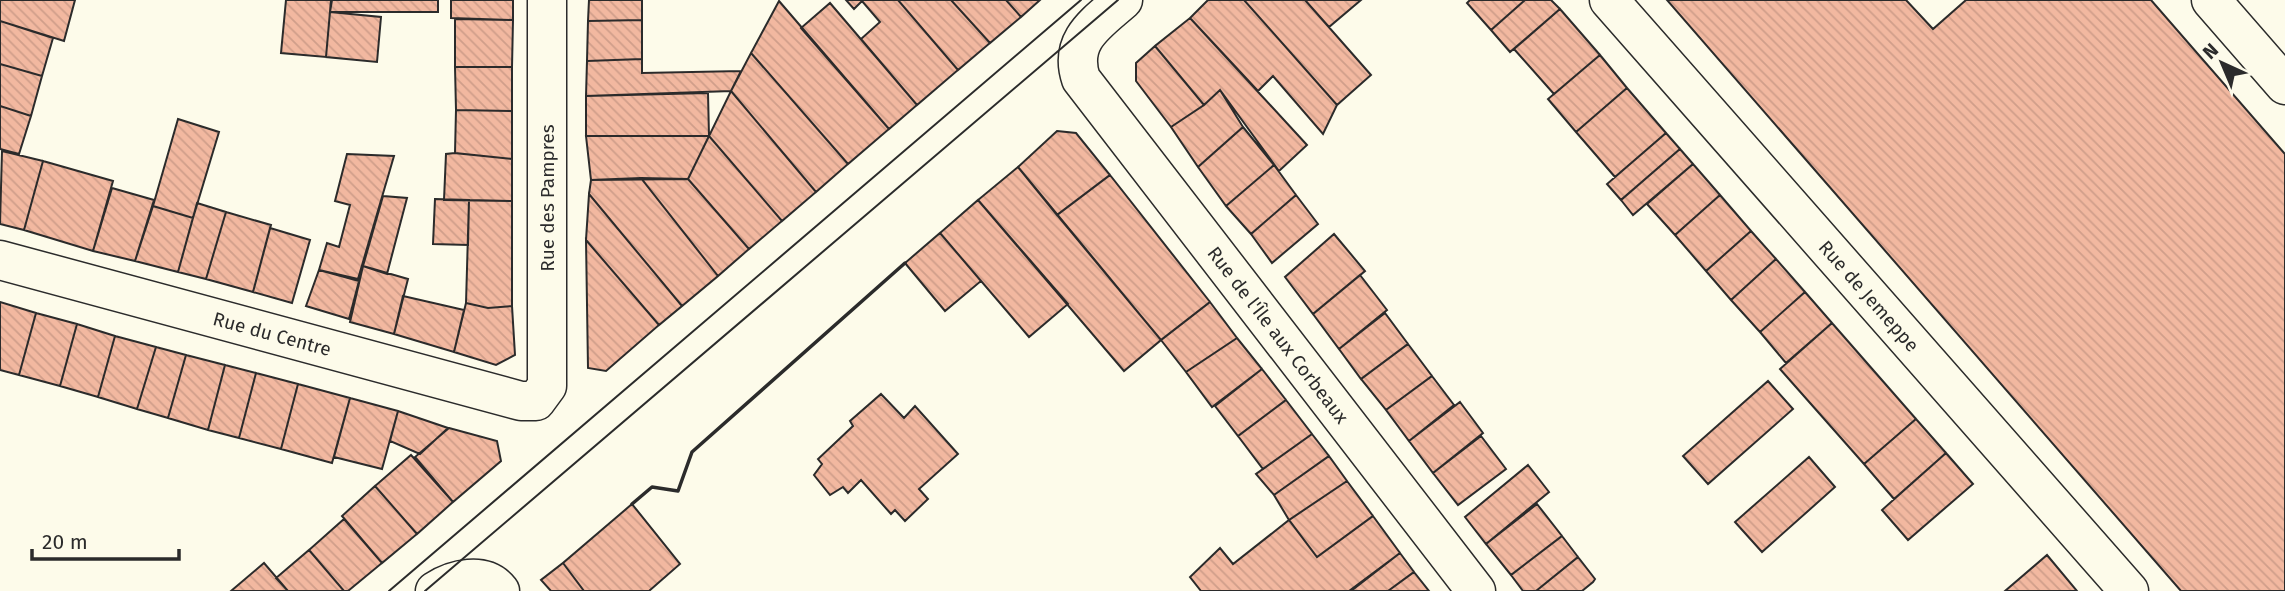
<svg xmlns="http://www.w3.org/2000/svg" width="2285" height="591" font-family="'Fira Sans',sans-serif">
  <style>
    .building { fill: url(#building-back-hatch); stroke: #2b2b2b; stroke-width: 2 }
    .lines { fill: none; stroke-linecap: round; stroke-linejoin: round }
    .street-casing { stroke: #2b2b2b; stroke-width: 41 }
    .street { stroke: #fdfbea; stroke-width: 38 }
    .tram { stroke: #2b2b2b; stroke-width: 2 }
    .wall { stroke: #2b2b2b; stroke-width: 3.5 }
    .labels { text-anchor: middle; stroke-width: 5; stroke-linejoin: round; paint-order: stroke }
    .street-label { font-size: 19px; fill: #2b2b2b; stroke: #fdfbea }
  </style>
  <defs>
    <pattern id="building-back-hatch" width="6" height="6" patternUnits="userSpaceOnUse" patternTransform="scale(1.75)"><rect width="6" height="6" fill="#f2b8a0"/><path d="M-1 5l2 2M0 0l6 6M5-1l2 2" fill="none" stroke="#d09e8a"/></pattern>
  </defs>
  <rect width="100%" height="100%" fill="#fdfbea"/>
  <!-- building -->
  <path class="building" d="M0,0h75l-11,41 -64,-20z
    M286,0h45l-5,57 -45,-4z
    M332,0h106v12h-108z
    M451,0h62v20l-62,-2z
    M589,0h53v20l-54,1z
    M846,0h52l60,70 -41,35 -56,-66 19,-17 -18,-21 -8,8z
    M898,0h53l39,43 -32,27z
    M951,0h55l15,17 -31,26z
    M1006,0h34l-19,17z
    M1208,0h36l93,105 -14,29 -50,-58 -15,15 -68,-73z
    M1244,0h61l66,75 -34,30z
    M1305,0h56l-32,27z
    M1470,0h55l-34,30 -24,-27z
    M1525,0h26l9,9 -50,43 -19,-22z
    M1667,0h239l27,29 33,-29h185l134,154v437h-104z
    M779,1l110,128 -41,35 -97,-111z
    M830,3l87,102 -28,24 -88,-101z
    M1560,9l40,46 -46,39 -40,-45z
    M330,12l51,5 -4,45 -51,-5z
    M1190,18l117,127 -28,26 -59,-81 -16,15 -49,-59z
    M455,19l58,1 -1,47h-57z
    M642,20v39l-55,2 1,-40z
    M0,21l53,17 -11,38 -42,-12z
    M1155,46l49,59 -33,22 -35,-46v-18z
    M751,53l97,111 -32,28 -85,-101z
    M1600,55l27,33 -51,44 -28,-33z
    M642,59v14l99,-2 -10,20 -145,5 1,-35z
    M0,64l42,12 -11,40 -31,-10z
    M455,67h57v44l-56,-1z
    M1627,88l39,45 -51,44 -39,-45z
    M1220,90l23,37 -45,40 -27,-40 33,-22z
    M731,91l85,101 -34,29 -73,-85z
    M708,93l1,43h-123v-40z
    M0,106l31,10 -12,38 -19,-5z
    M456,110l56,1v48l-57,-6z
    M178,119l41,13 -26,86 -40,-12z
    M1243,127l31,38 -48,41 -28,-39z
    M1057,131l19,2 34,42 -53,40 -39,-48z
    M1666,133l14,16 -59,51 -14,-16z
    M586,136h123l-21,43 -97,1z
    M709,136l73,85 -33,28 -61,-70z
    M1680,149l13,15 -60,51 -12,-15z
    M2,151l41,10 -19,69 -24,-6z
    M455,153l57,6v42l-68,-1 2,-46z
    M347,154l47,2 -36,123 -39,-9 8,-27 12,4 11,-42 -15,-4z
    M43,161l70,20 -20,70 -69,-21z
    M1693,164l27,31 -45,40 -28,-31z
    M1274,165l22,30 -45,39 -25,-28z
    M1018,167l143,173 -37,31 -146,-171z
    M1110,175l100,127 -49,38 -104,-125z
    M641,178l77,98 -36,30 -93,-112 2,-14z
    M641,178l47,1 61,70 -31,27z
    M112,188l42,12 -19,61 -42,-10z
    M589,194l93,112 -23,19 -73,-85z
    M1296,195l22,29 -46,39 -21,-29z
    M1720,195l31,36 -45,40 -31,-36z
    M383,196l24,2 -20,76 -24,-8z
    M435,199l34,1 -1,45 -35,-1z
    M469,200l43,1v105l-24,2 -22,-5z
    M978,200l90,104 -39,33 -89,-104z
    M197,203l29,9 -20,67 -28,-7z
    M153,206l40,12 -15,54 -43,-11z
    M226,212l45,13 -18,67 -47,-13z
    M270,228l40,12 -18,63 -39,-11z
    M1751,231l25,28 -45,41 -25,-29z
    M940,233l41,48 -36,30 -40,-48z
    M1334,234l31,37 -52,43 -28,-37z
    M586,240l73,85 -53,46 -18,-3z
    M1776,259l29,33 -45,40 -29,-32z
    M363,266l45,13 -14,55 -44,-12z
    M319,270l40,11 -10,38 -43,-13z
    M1360,275l27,35 -48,39 -26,-35z
    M1805,292l27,31 -46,40 -26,-31z
    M403,296l61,14 -10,42 -60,-18z
    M0,302l36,11 -17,62 -19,-5z
    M1210,302l27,36 -51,34 -25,-32z
    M466,303l22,5 24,-2 3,49 -19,10 -42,-13z
    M36,313l41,11 -17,62 -41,-11z
    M1385,313l23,31 -47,35 -22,-30z
    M1832,323l84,96 -52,45 -84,-95z
    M77,324l38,12 -17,61 -38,-11z
    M115,336l41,11 -19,62 -39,-12z
    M1237,338l25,31 -50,38 -26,-35z
    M1408,344l24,32 -46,34 -25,-31z
    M156,347l30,8 -18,63 -31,-9z
    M186,355l39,10 -17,65 -40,-12z
    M225,365l31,8 -17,65 -31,-8z
    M1262,369l24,31 -48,36 -23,-30z
    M256,373l42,11 -17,65 -42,-11z
    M1432,376l22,29 -45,36 -23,-31z
    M1768,381l25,28 -85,75 -25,-28z
    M298,384l52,14 -18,65 -51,-14z
    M881,394l23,24 11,-12 43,48 -39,35 9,10 -23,22 -10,-11 -4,4 -30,-34 -13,13 -5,-6 -13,8 -16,-20 8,-11 -4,-5 35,-33 -3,-5z
    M350,398l48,13 -16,58 -48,-12z
    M1286,400l26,34 -49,35 -25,-33z
    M1460,402l23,31 -50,40 -24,-32z
    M398,411l50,17 -28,26 -30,-13z
    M1916,419l30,34 -52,46 -30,-35z
    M449,428l48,13 4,20 -48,41 -38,-45z
    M1312,434l17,22 -55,39 -18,-21z
    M1481,436l25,33 -48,36 -25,-32z
    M1946,453l27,31 -65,56 -26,-30z
    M411,455l42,47 -36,32 -42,-48z
    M1329,456l18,25 -58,39 -15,-25z
    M1809,457l26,30 -73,65 -27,-30z
    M1528,465l21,27 -63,52 -21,-27z
    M1347,481l26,35 -56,41 -28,-37z
    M375,486l42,48 -35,29 -40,-47z
    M632,504l48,60 -31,27h-65l-21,-28z
    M1537,504l25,32 -51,39 -25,-31z
    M1373,516l27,37 -51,38h-148l-11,-14 30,-29 13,16 56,-44 28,37z
    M344,519l38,44 -34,28h-4l-35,-41z
    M1562,536l16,21 -42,34h-13l-12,-16z
    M309,550l35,41h-56l-12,-13z
    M1400,553l14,19 -26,19h-37z
    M2047,555l30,36h-72z
    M1578,557l17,22 -2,3 -11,9h-46z
    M264,563l24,28h-57z
    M563,563l21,28h-33l-10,-11z
    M1414,572l15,19h-41z"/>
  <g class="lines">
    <defs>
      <g id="street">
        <path id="s1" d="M1123,0c-26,23 -55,40 -42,79l395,512"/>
        <path id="s2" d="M1609,0l520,591"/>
        <path d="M2211,0l74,85"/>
        <path id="s3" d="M0,260l521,141h15l11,-15v-386"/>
        <path d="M435,591c19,-12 49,-20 65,0"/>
      </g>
    </defs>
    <!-- street casing -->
    <use href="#street" class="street-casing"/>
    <!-- street -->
    <use href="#street" class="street"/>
    <!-- tram -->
    <path class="tram" d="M389,591l692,-591
      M425,591l693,-591"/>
    <!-- wall -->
    <path class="wall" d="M632,504l20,-17 26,4 14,-39 213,-189"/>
  </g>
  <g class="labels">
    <!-- street labels -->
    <g class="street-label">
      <text transform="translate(547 198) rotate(-90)" y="7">Rue des Pampres</text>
      <text dy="7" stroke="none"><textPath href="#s2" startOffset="394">Rue de Jemeppe</textPath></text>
      <text dy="7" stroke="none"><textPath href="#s3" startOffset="282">Rue du Centre</textPath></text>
      <text dy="7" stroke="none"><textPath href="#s1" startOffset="420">Rue de l'Île aux Corbeaux</textPath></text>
    </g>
  </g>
  <!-- north arrow -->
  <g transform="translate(2222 63) rotate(316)" stroke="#fdfbea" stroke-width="5" paint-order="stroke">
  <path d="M0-5L12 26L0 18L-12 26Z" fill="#2b2b2b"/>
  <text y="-10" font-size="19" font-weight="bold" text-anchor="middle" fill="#2b2b2b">N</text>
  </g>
  <!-- scale -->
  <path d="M32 549v10h147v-10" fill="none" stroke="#2b2b2b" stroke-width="3.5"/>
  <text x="42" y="549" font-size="21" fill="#2b2b2b" stroke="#fdfbea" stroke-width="5" paint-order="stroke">20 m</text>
</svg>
